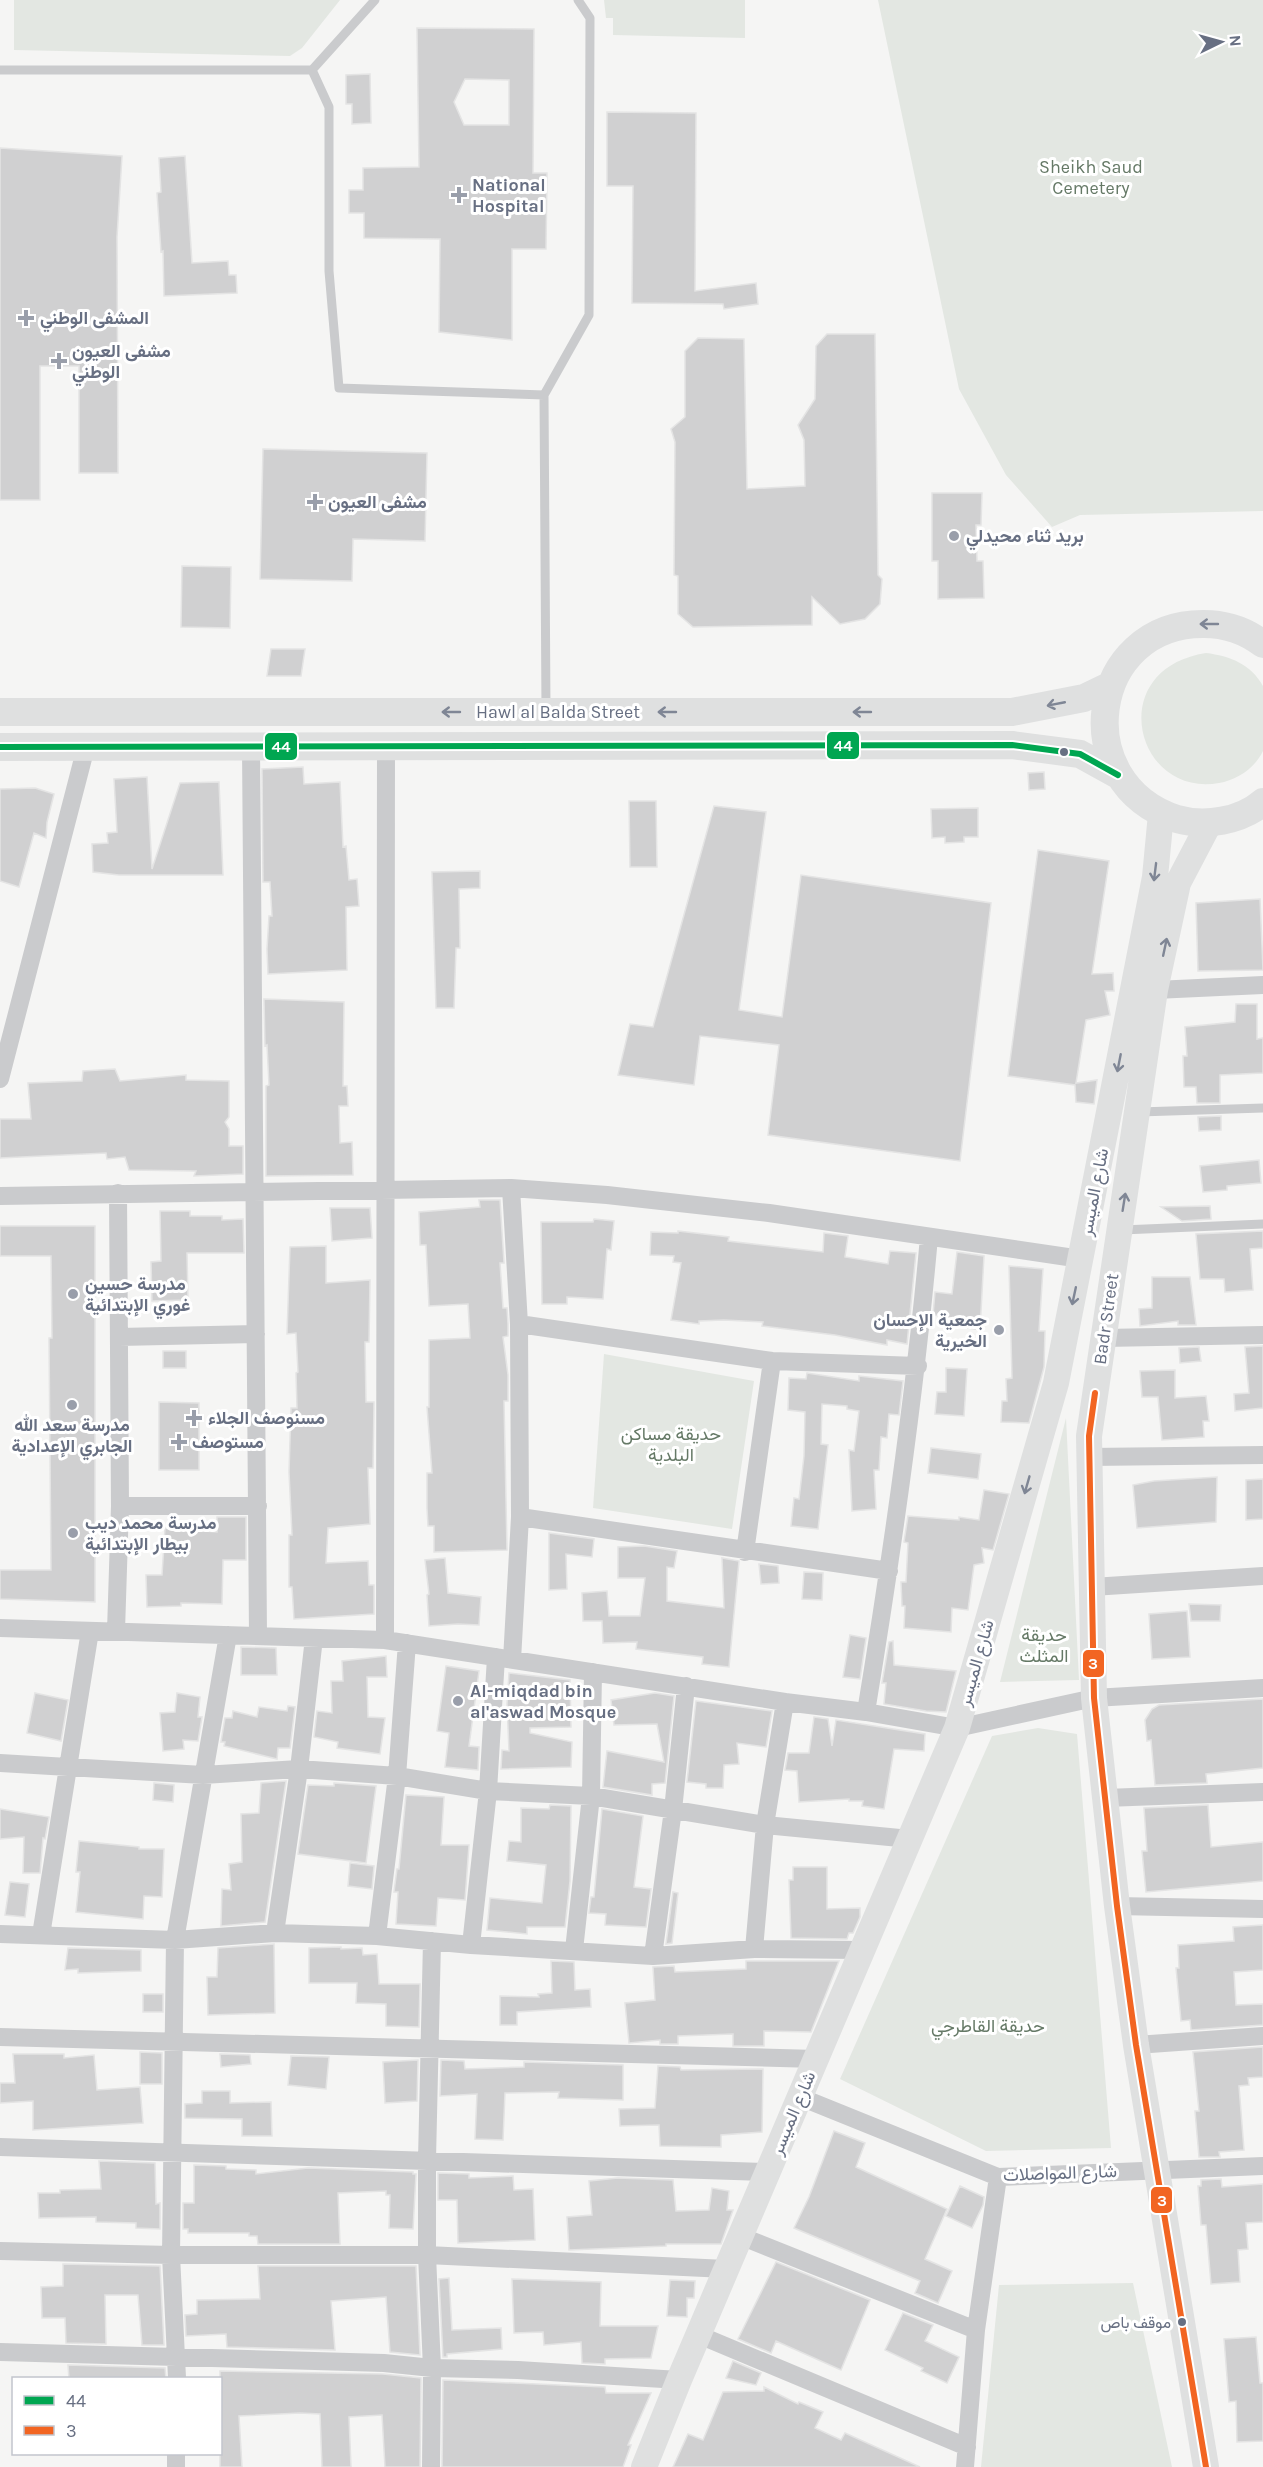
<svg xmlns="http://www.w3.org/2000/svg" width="1263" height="2467" font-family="Karla,Vazirmatn,sans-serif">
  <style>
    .green { fill: #e3e7e2 }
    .building { fill: #d0d0d1; stroke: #e4e4e4; stroke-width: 1.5; fill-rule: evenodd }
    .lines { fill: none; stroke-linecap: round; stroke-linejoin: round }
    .lane { stroke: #cacbcd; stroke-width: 9 }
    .street { stroke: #cacbcd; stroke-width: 18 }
    .secondary { stroke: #dfe0e0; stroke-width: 26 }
    .primary { stroke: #dfe0e0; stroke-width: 28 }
    .bus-1-casing { stroke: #fff; stroke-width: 10 }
    .bus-2-casing { stroke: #fff; stroke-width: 10 }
    .bus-1 { stroke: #00a651; stroke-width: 6 }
    .bus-2 { stroke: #f26522; stroke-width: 6 }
    .oneway { stroke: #7f8695 }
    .poi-dot { fill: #999eaa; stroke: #fff; stroke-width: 2 }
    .bus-dot { fill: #676f82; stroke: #fff; stroke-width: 2 }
    .labels { text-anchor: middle; stroke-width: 6; stroke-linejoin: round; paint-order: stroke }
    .bus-label { font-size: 16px; fill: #676f82; stroke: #fff; text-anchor: end }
    .park-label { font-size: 18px; fill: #657966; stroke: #fff }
    .poi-label { font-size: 18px; font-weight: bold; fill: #676f82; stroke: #fff; text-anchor: start }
    .street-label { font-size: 18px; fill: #676f82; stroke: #fff }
    .line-badge { stroke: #fff; stroke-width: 2 }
    .badge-label { font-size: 16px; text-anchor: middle; font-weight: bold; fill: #fff }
  </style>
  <rect width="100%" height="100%" fill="#f5f5f4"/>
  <!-- green -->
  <path class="green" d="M14,0h326l-38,48 -12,8 -276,-6z
    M604,0h141v38l-132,-3v-17h-7z
    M878,0h385v511l-183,4 -28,12 -46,-52 -47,-86z
    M1206,653c24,3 45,11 57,33v65c-8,17 -26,29 -44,32 -84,15 -116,-114 -13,-130z
    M604,1354l150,27 -22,148 -139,-21z
    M1066,1418l13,262 -79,2z
    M1038,1728l39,6 34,414 -125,3 -146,-72 152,-343z
    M1133,2283l39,184h-191l18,-182z"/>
  <!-- building -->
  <path class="building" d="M417,28l117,1 -1,144h14l-1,76h-34v91l-73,-8 1,-93 -76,-1v-25h-15v-23h14v-22l56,-1zM465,79l44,1v45h-45l-10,-23z
    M370,74l1,49 -19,1v-20h-6v-29z
    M607,112l89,1 -1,178 61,-8 2,21 -34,5 -1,-5 -91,-1 1,-117h-26z
    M0,148l122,8 -5,81 1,236h-39v-107h-39v134h-40z
    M185,156l7,107 36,-2 1,14h7l1,18 -73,3 -1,-45 -2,1 -4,-59 4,-1 -2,-34z
    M827,334h48l3,241 4,4 -2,25 -15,15 -25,5 -28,-27v28l-119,2 -15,-13v-38l-4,-1 1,-133 -4,-13 14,-12v-66l13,-13 46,1 3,150 58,-3 -1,-46 -6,-15 17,-26 1,-53z
    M263,449l164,4 -2,88 -72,-2 -1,42 -92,-2z
    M932,493h50l-1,32h-5l1,36h6l1,37 -46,1v-38h-6z
    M182,566l49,1 -1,61 -49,-1z
    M271,649h34l-4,27h-34z
    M303,767l1,17 36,-2 3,65 3,-1 3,34 8,-1 2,27 -13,1 1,63 -79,4 -1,-25 2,-33h3l-2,-34h-7l-1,-113z
    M1044,772l1,17 -16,1 -1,-17z
    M147,777l5,92 28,-86 39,-1 4,93h-104l-26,-3 -1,-28 16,-1 -1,-10 10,-1 -3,-53z
    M35,788l19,6 -7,28 -1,16 -12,-5 -15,54 -19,-6v-92z
    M629,801h27l1,66h-27z
    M714,806l52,6 -27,198 43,7 19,-142 190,28 -31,258 -192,-26 11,-90 -79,-9 -6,49 -76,-10 12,-51 23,3z
    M978,808v29h-14v5l-19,1v-6l-13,1 -1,-29z
    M1038,850l71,11 -17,113 21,-1 1,18h-9l5,24 -24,5 -10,63 21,-3 -3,24 -18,-2 -1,-17 -67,-9z
    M480,871v17l-21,1 1,59h-4l-2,60h-18l-4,-136z
    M1260,899l3,71 -65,1 -2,-68z
    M264,999l80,3 -1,84h4l1,20h-9l1,37 12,-1 1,33 -87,1v-90l3,-1 -2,-40 -2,1z
    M1236,1004h21v35l6,-1v35l-43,2v28h-23l-1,-16h-12l-1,-31h4l-2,-29 50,-5z
    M115,1069l5,12 66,-6v5l43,1v36l-4,5 4,7v17h14v28l-49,2 2,-5 -67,-1 -4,-13 -18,2 -1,-6 -106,5v-39h31l-3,-36 54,-2 1,-10z
    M1221,1116v14l-22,1 -1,-14z
    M1259,1160l2,23 -34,3v4l-24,2 -3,-26z
    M479,1200h21l4,63h-4l3,45h4l1,16v12l-5,1 5,38v26h-4l3,149 -73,2v-26h-6l-1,-18v-35h5l-5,-66h2v-67l41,-2 -2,-34 -39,2 -3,-61h-6l-1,-33 61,-5z
    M1210,1206l1,13 -29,2 -21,-14z
    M330,1208h40l2,30 -40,3z
    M160,1211h30v5h32v4l21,-1 1,34h-57l1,47 -36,1 -1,-39 10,-1z
    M594,1219l20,2 -3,29 -4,-1 -4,50 -36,-2v7h-25l-1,-82h52z
    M0,1226h95v376l-95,-3v-29h51l-2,-232h3l-1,-82h-51z
    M678,1231l51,6 -1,4 95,11 1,-19 24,3 -3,21 43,7 2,-13 26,2 -9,91 -20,-4v5l-52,-10 -73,-9 1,-4 -39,-2 -25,1v3l-28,-4 10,-57 -8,-1 1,-6 -24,-1 1,-23 27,1z
    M1263,1231v17l-13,1 3,41 -28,2 -1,-13h-24l-4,-45z
    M326,1246v37l44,-3 -1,62h-4l1,60h8l-1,66h-5l2,56 -42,4 -2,35 42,-2 1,24h5v29l-80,5 -2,-32h-3v-52h3l-3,-63 2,-64h6l-1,-35 2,-1 -2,-39 -9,1 3,-87z
    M957,1252l27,4 -4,74 -40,-6 1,-8 -8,-1 2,-23 17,2z
    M1009,1266l34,3 -4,62h6l-1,36 -15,56 -28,-1 1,-21h5l-1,-22 6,-1z
    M1152,1277h38l6,48h-18v-4l-38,5 -1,-17 13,-1z
    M1263,1346v62l-28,3 -1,-17 15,-1 -4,-46z
    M1199,1347l2,14 -21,2 -1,-15z
    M163,1351h23v17h-23z
    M946,1368l21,1 -3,47 -29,-2 2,-22h9z
    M1175,1370v28l31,-2 3,25h-6l1,16 -42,3 -4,-43h-16l-2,-26z
    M807,1373l52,8v-5l44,5 -4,34 -10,-1 -2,24 -6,-1 -2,33h-5l2,39 -24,2 -3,-61 5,1 5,-40 -12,-2v-3l-25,-2 -1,40 7,1 -10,84 -27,-3 3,-28 5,1 5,-43 1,-44 -17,-2 1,-32 17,1z
    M159,1402l40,1v67h-40z
    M931,1448l50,6 -3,25 -50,-6z
    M1217,1477l-1,45 -79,6 -4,-43 21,-4z
    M1263,1479v40l-17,1v-40z
    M984,1490l25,4 -16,56 -11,-2 2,15 -10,2 -6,45 -16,-2 -1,24 -47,-4 1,-22h-3l-1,-24h5l2,-39 -4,-1 4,-26 51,4v-3l20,3z
    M217,1517h29v43h-23l-1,44 -41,-1v3l-34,1 -1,-32h16l3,-47 52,4z
    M549,1533l45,6 -2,18 -26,-3 1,35 -18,1z
    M644,1546l33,5 -3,17 -7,-1v34l57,7 -2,-50 17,3 -10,106 -27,-3 1,-7 -67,-8 1,-7 -34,1 -1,-22h-19l-1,-28 25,-2 2,25h31l5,-38h-27v-31z
    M445,1558l3,35 33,4 -2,28 -21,-1 -29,2 -2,-31 2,-1 -4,-34z
    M759,1564l19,2 1,17 -18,1z
    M804,1572l19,1 -1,27 -20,-1z
    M1189,1604l32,1 -1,16h-29z
    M1187,1611l3,46 -38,2 -3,-45z
    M850,1635l16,3 -6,41 -17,-2z
    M893,1641l1,24 62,6 -10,41 -20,-1 -42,-7 2,-21h-4l7,-41z
    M241,1647l35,1 1,27h-36z
    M386,1656l1,21h-20l1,40 17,1 -5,36 -43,-6 1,-6 -24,-5 3,-26 15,2 -1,-32h12l-1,-20z
    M446,1666l33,5 -10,75 10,1 -1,23 -33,-3 4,-34 -12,-2z
    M509,1673l61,7 1,47 -41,1v5l42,9 -1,25 -70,2 1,-19 7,1 -2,-47z
    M35,1693l33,7 -7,41 -34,-8z
    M177,1693l23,4 -2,20h4l-4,24 -15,-1 1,9 -21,2 -3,-38 15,-1z
    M655,1693l19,3 -9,87 -13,1v11l-49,-8 4,-36 57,11 -7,-38 -43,1 -3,-25z
    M1263,1699v69l-57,6 1,9 -52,2 -4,-45 -4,1 -2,-21 7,-11 7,-4z
    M696,1701l76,10 -6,36 -29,-4 2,21 -15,1 -1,23h-17v-4l-19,-2z
    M288,1706l7,1 -5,41h-12l-1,11 -53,-13 1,-4h-4l4,-24h7l1,-7 24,6 2,-10 28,4z
    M814,1717l14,2 4,27 4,-26 89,14 -1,17 -30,-2 -10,60 -22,-3 1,-5h-14v-2l-50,3 -2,-31 -12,-1 3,-17h21z
    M286,1781l-21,141 -44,4 1,-37 9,1 -2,-26 13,-2 -1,-48 18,-1 2,-30z
    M154,1783l20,2 -1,17 -20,-2z
    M334,1783l42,3 -10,77 -68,-9 10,-69 26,1z
    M406,1795l38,2 -3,48h28l-4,55 -27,-2 -2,28 -40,-2 2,-32h-4l3,-23h2z
    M550,1805l21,1 -1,75 -5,46h-38v7l-40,-4 3,-32 52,5 4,-38 -39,-4 2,-20 12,1v-34l28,1z
    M1208,1805l3,42 52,-5v39l-117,11 -4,-41h5l-3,-43z
    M0,1809l49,8 -4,22 -2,-1 -3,35h-17l1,-36 -24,2z
    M602,1809l41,7 -9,71 17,2 -5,38 -41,-2 1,-11 -17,-1 2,-16h3z
    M79,1841l60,6v2h25l-2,48 -18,-1 -1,23 -67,-7 4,-40h-4z
    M350,1863l24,3 -2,23 -24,-3z
    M793,1867h34v42l33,-1v9l-7,16h-4l-2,6 -56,-1 -2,-58h4z
    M10,1882l19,2 -4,33 -20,-2z
    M673,1892l5,1 -6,50 -6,1z
    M1263,1925v45l-29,2 2,33 27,-1v21l-72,5 -1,-10 -9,1 -5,-53h3l-1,-23 56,-4 -1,-14z
    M274,1944l1,69 -67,2 -1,-38h10l1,-29z
    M341,1947v2l21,-1 1,7 14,-1 2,30h41l-1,43 -33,-1v-22l-30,-1 1,-20h-48v-35z
    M68,1948l73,2v21l-63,2v-4l-13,1z
    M551,1961l23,1 1,28 15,-1 1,18 -74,5v13h-17v-29l39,1 -1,-3 14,-1z
    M746,1961h93l-28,71 -47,-1v15h-31v-12l-55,2v8h-18v-4l-31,3 -4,-40 30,-3 -2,-33 21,-1 1,6 71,-3z
    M143,1994h20v18h-20z
    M1263,2047v30l-15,1 1,7 -10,1 5,64 -25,2 1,5h-21l-4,-46h4l-6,-59z
    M140,2052l22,1v31h-22z
    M13,2054h51v4l30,-3 3,35 43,-3 3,36 -110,7v-29l-33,2v-20h15z
    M220,2054l30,1 1,9 -30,3z
    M291,2056l38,1 -3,32 -38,-4z
    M418,2060l-1,41 -32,2 -2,-41z
    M441,2060l23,1 1,8 59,-2v-5l99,3v35l-65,-2 1,-6 -54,1 -2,47 -28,-1 2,-45 -37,2z
    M658,2066l22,1 1,3 82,-1 -1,63 -41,3v12l-61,-1 -1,-21 -39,1 -1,-17 36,-1z
    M202,2091h28v12l41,-1 1,34h-30v-17l-57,-1v-14l17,-1z
    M834,2131l31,12 -9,24 91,42 -22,50 27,12 -14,32 -23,-10 5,-12 -126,-53 15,-31z
    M99,2161l56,2 1,41 4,-1v26l-24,-1v-5l-40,-1v-5l-57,1 -1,-25h22v-3l41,-1z
    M194,2165l32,1v3l30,1v4l52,-6 105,4v2h3l-3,55 -24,-1 1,-33h-4v-4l-48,2 2,51h-82l-1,-8h-8v-3h-61v-4h-5v-26h11z
    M438,2173l31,1v4l44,-2 1,14 19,-1 2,51 -77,3 -1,-43h-19z
    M618,2178l55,2 3,31 33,-1 3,-22 17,3 -2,19h6l-12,34h-55v2l-97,4 -2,-33 25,-2 -3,-34z
    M1221,2179l1,8 41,-3v38l-17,1 2,26 -10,1 2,32 -29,2 -5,-59h-5l-3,-39h3v-6z
    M960,2186l24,11 -1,8 -11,23 -26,-12z
    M776,2262l94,38 -29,70 -65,-29 -5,12 -33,-14z
    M63,2264l97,2 4,79h-22l-4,-50h-33l1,49 -40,-1 -1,-25h-23l-1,-31 22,-1z
    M258,2266h158l4,89 -30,-3 -4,-55 -55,4 4,49 -108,-3 -1,-13 -40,2 -1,-21 12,-1v-14l63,-1z
    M449,2278l3,52 49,-2 1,21 -55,5v3h-4l-4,-78z
    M512,2279l89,3 -1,44h58l-7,32 -46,1v5l-23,-1 -1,-21 -37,3 -1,-13 -29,1z
    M670,2280l25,1 -1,17h-7v19l-20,-1z
    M903,2313l30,12 -8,16 34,16 -12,26 -26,-12 2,-3 -38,-18z
    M1256,2337l4,46h3v58l-26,1 -1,-41 -7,1 -5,-63z
    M733,2361l28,12 -5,12 -30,-7z
    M68,2365l97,3 1,11h-97z
    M220,2371l163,3 38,4 -1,89h-35l-3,-52 -33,2 2,50h-29l-2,-53 -20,-1 -61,3 3,51h-22z
    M443,2380l162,7 1,6h45l-23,52h3l-8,22h-181z
    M764,2387l34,17 1,-2 24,10 -8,16 26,12 4,-7 75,34h-247l15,-33 15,6 20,-48 41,-1z"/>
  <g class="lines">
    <!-- lane -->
    <path class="lane" d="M375,0l-63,70 17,37v164l10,117 205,7
      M0,70h312
      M546,710l-2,-315 45,-80 1,-297 -12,-18
      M1139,1112l124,-4
      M1122,1230l141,-6"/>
    <!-- street -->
    <path class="street" d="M251,747l7,889
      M1155,990l108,-5
      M0,1079l86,-332
      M511,1188l8,136 1,193 -8,143
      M0,1196l511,-8 96,7 162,18 312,46
      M519,1324l253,37 146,5
      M119,1337l137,-3
      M1104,1338l159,-3
      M1089,1457l174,-2
      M120,1506h138
      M520,1517l369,54
      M745,1552l27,-191
      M1092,1587l171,-11
      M0,1628l385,12 400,62 81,10 91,16 137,-30 169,-10
      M116,1631l4,-125 -2,-313
      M385,1640l1,-894
      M866,1712c26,-158 49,-316 63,-475
      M0,1763l203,12 96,-6 98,7 91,15 103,5 174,29 145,14
      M1106,1798l157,-6
      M1117,1906l146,3
      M275,1933l24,-164 15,-131
      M0,1934l175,6 100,-7 102,3 94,9 182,11 101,-7 107,1
      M41,1935l49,-304
      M377,1936l20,-160 10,-133
      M471,1945l17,-154 8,-134
      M754,1949l11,-124 20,-123
      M574,1950l17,-154 2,-124
      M653,1956l20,-146 13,-124
      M0,2037l816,22
      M1136,2045l127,-9
      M800,2097l198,80 265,-11
      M0,2147l767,25
      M740,2236l236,94
      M0,2251l171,4h256l299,14
      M699,2335l268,112
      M0,2352l384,11 48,5 86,2 161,10
      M177,2378l-6,-123 4,-315 53,-305
      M176,2467v-13
      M431,2467l1,-99 -5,-113v-95l5,-219
      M965,2467l11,-137 22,-153"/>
    <!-- secondary -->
    <path class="secondary" d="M644,2467l35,-87 278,-652 99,-345 99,-506 6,-63
      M1206,2467l-70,-422 -19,-139 -23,-208 -5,-262 66,-446 23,-107 32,-61"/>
    <!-- primary -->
    <path class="primary" d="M1263,644c-17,-13 -38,-20 -59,-20 -115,-1 -138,159 -27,195 28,8 64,2 86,-17
      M0,712h1012l72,-14 27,-13
      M0,747l1012,-2 68,9 38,21"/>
    <defs>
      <path id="bus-1" d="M0,747l1012,-2 68,9 38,21"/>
      <path id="bus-2" d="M1095,1393l-6,43 5,262 23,208 19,139 70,422"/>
    </defs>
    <!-- bus-1 casing -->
    <use href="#bus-1" class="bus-1-casing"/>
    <!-- bus-2 casing -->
    <use href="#bus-2" class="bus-2-casing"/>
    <!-- bus-1 -->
    <use href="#bus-1" class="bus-1"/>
    <!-- bus-2 -->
    <use href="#bus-2" class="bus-2"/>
  </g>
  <!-- one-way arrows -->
  <defs><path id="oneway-shaft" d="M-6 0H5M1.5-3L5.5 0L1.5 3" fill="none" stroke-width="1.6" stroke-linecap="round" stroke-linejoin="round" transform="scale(1.5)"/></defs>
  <g class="oneway">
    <use href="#oneway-shaft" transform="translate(1209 624) rotate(-180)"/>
    <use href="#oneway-shaft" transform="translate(1056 704) rotate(169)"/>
    <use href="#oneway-shaft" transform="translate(451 712) rotate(180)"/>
    <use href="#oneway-shaft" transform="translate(667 712) rotate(180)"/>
    <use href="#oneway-shaft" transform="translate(862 712) rotate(180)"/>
    <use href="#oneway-shaft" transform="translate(1155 872) rotate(97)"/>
    <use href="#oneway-shaft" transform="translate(1165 947) rotate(-78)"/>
    <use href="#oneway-shaft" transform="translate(1119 1063) rotate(101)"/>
    <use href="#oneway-shaft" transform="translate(1124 1202) rotate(-81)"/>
    <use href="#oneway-shaft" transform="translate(1074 1296) rotate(102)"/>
    <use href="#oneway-shaft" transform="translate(1027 1485) rotate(106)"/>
  </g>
  <!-- markers -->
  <g class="poi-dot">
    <path d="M456 186h6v6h6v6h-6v6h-6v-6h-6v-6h6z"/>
    <path d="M23 309h6v6h6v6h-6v6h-6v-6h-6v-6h6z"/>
    <path d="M56 352h6v6h6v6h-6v6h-6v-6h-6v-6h6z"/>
    <path d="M312 493h6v6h6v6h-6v6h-6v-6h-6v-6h6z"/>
    <circle cx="954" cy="536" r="6"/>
    <circle cx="73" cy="1294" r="6"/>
    <circle cx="999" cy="1330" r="6"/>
    <circle cx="72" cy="1405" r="6"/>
    <path d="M191 1409h6v6h6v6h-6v6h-6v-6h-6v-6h6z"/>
    <path d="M176 1433h6v6h6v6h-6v6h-6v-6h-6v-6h6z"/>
    <circle cx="73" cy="1533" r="6"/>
    <circle cx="458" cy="1701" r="6"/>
  </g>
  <g class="bus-dot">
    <circle cx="1064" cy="752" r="5"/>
    <circle cx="1182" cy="2322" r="5"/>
  </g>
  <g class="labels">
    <!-- bus labels -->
    <g class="bus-label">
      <text x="1171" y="2328">موقف باص</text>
    </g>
    <!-- park labels -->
    <g class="park-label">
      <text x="1091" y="173">Sheikh Saud<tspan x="1091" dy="21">Cemetery</tspan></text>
      <text x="671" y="1440">حديقة مساكن<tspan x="671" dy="21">البلدية</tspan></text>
      <text x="1044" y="1641">حديقة<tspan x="1044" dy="21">المثلث</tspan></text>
      <text x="988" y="2032">حديقة القاطرجي</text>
    </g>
    <!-- poi labels -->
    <g class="poi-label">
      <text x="472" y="191">National<tspan x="472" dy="21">Hospital</tspan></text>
      <text x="40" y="324">المشفى الوطني</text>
      <text x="72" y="357">مشفى العيون<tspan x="72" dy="21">الوطني</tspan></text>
      <text x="328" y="508">مشفى العيون</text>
      <text x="966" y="542">بريد ثناء محيدلي</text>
      <text x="85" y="1290">مدرسة حسين<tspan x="85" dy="21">غوري الإبتدائية</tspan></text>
      <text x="987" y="1326" text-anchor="end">جمعية الإحسان<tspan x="987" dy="21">الخيرية</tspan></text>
      <text x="208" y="1424">مسنوصف الجلاء</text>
      <text x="72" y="1431" text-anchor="middle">مدرسة سعد الله<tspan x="72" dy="21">الجابري الإعدادية</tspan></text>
      <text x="192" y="1448">مستوصف</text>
      <text x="85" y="1529">مدرسة محمد ديب<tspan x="85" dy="21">بيطار الإبتدائية</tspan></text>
      <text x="470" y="1697">Al-miqdad bin<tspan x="470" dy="21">al'aswad Mosque</tspan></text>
    </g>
    <!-- street labels -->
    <g class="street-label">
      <text x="558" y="718">Hawl al Balda Street</text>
      <text transform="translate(1094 1192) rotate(-79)" y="6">شارع الميسر</text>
      <text transform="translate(1106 1319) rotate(-82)" y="6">Badr Street</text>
      <text transform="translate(976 1663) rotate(-74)" y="6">شارع الميسر</text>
      <text transform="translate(793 2113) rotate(-67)" y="6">شارع الميسر</text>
      <text transform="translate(1060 2173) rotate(-2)" y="6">شارع المواصلات</text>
    </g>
  </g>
  <g class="line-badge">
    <rect x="826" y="731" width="34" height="29" rx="6" fill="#00a651"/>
    <rect x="264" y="732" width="34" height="29" rx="6" fill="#00a651"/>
    <rect x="1082" y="1649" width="23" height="29" rx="6" fill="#f26522"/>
    <rect x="1150" y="2186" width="23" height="28" rx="6" fill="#f26522"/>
  </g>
  <g class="badge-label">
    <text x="843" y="751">44</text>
    <text x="281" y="752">44</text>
    <text x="1093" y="1669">3</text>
    <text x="1162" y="2206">3</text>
  </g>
  <!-- legend -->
  <rect x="12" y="2377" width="210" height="78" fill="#ffffff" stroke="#c2c5cd" stroke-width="1.5"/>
  <rect x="24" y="2396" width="30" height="9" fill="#00a651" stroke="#c2c5cd" stroke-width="1.5"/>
  <text x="66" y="2407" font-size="18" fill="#676f82">44</text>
  <rect x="24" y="2426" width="30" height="9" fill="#f26522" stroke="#c2c5cd" stroke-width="1.5"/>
  <text x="66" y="2437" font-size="18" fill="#676f82">3</text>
  <!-- north arrow -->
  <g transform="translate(1221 42) rotate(85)" stroke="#ffffff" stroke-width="4.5" paint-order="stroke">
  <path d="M0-4.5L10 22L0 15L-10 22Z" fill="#676f82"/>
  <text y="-9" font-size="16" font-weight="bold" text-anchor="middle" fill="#676f82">N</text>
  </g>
</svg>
